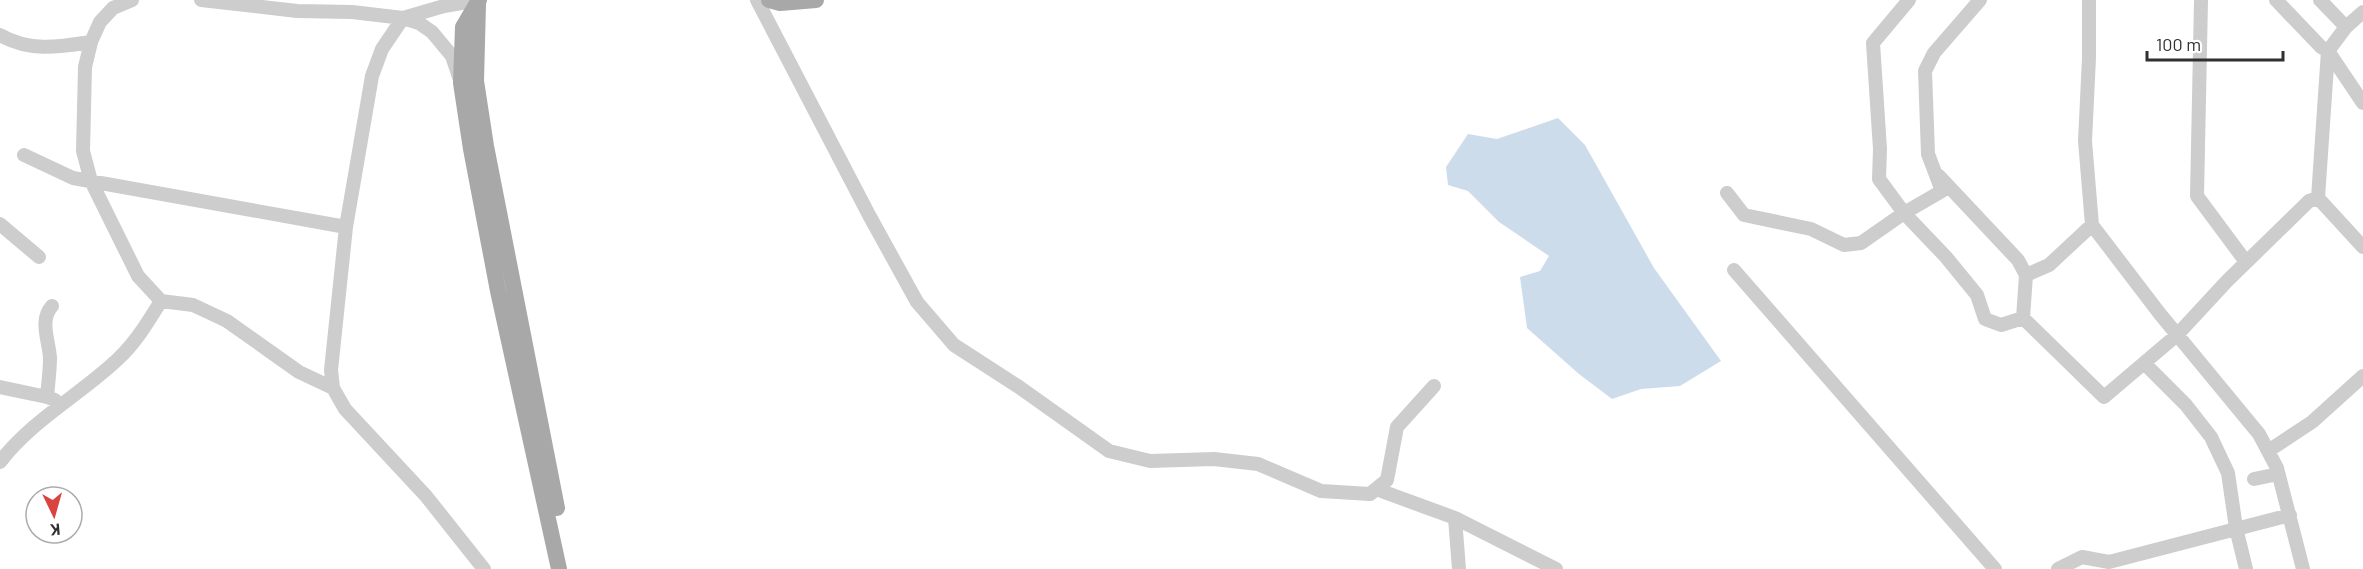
<svg xmlns="http://www.w3.org/2000/svg" width="2363" height="569" font-family="Barlow,sans-serif">
  <style>
    .water { fill: #cddceb }
    .lines { fill: none; stroke-linecap: round; stroke-linejoin: round }
    .minor { stroke: #cdcdcd; stroke-width: 14 }
    .major { stroke: #a8a8a8; stroke-width: 16 }
  </style>
  <rect width="100%" height="100%" fill="#fff"/>
  <!-- water -->
  <path class="water" d="M1558,118l27,27 69,123 67,93 -41,25 -39,3 -29,10 -33,-25 -52,-46 -7,-51 20,-6 9,-15 -50,-34 -31,-31 -20,-6 -2,-18 22,-33 29,5z"/>
  <g class="lines">
    <!-- minor -->
    <path class="minor" d="M132,0l-19,8 -13,14 -9,20 -6,25 -2,84 8,30 47,95 23,25 32,4 34,16 72,51 34,16
      M201,0l96,11 55,1 51,6 16,5 13,9 20,24 7,21
      M479,0l-35,6 -41,12 -21,31 -10,27 -26,151 -15,143 2,18 12,21 81,87 58,73
      M757,0l112,215 48,87 37,43 65,42 90,64 41,10 64,-2 44,5 63,27 49,3 17,-14 10,-53 37,-41
      M1909,0l-36,43 7,106 -1,30 25,34 38,-22 -14,-37 -3,-83 9,-18 46,-53
      M2089,0v58l-4,83 7,84 68,89 99,120 18,34 26,101
      M2201,0l-4,196 49,66
      M2276,0l45,47 7,4 35,52
      M2320,0l26,27
      M2363,12l-17,15 -18,24 -10,147 45,49
      M0,35c30,17 58,12 91,7
      M24,155l49,23 273,49
      M1939,176l79,84 8,15 23,-10 43,-40
      M1727,193l17,22 67,14 33,16 17,-2 43,-30 42,44 31,38 8,24 16,6 22,-7
      M0,224l39,33
      M1734,270l261,299
      M2026,275l-3,43 81,79 73,-62 50,-54 82,-80 9,-3
      M2144,363l42,42 25,32 17,36 8,55 10,41
      M0,387l47,10 8,3
      M47,397c1,-13 3,-26 3,-39 -1,-17 -11,-38 2,-52
      M2268,451l44,-29 51,-46
      M0,462c32,-42 80,-67 118,-103 18,-17 30,-37 43,-58
      M2254,479l24,-5
      M1376,489l79,29 4,51
      M1455,518l101,51
      M2058,569l24,-12 27,5 181,-47"/>
    <!-- major -->
    <path class="major" d="M479,0l-16,27 -2,56 10,66 27,142 61,278
      M769,0l11,3 36,-3
      M478,4l-2,77 10,65 71,362"/>
  </g>
  <!-- north arrow -->
  <g transform="translate(54 515) rotate(175)"><circle r="28" fill="#ffffff" stroke="#acacac" stroke-width="1.5"/>
  <path d="M0-4.5L10 22L0 15L-10 22Z" fill="#da4440"/>
  <text y="-9" font-size="16" font-weight="bold" text-anchor="middle" fill="#303030">K</text>
  </g>
  <!-- scale -->
  <path d="M2147 51v9h136v-9" fill="none" stroke="#303030" stroke-width="3"/>
  <text x="2156" y="51" font-size="18" fill="#303030" stroke="#ffffff" stroke-width="4.5" paint-order="stroke">100 m</text>
</svg>
